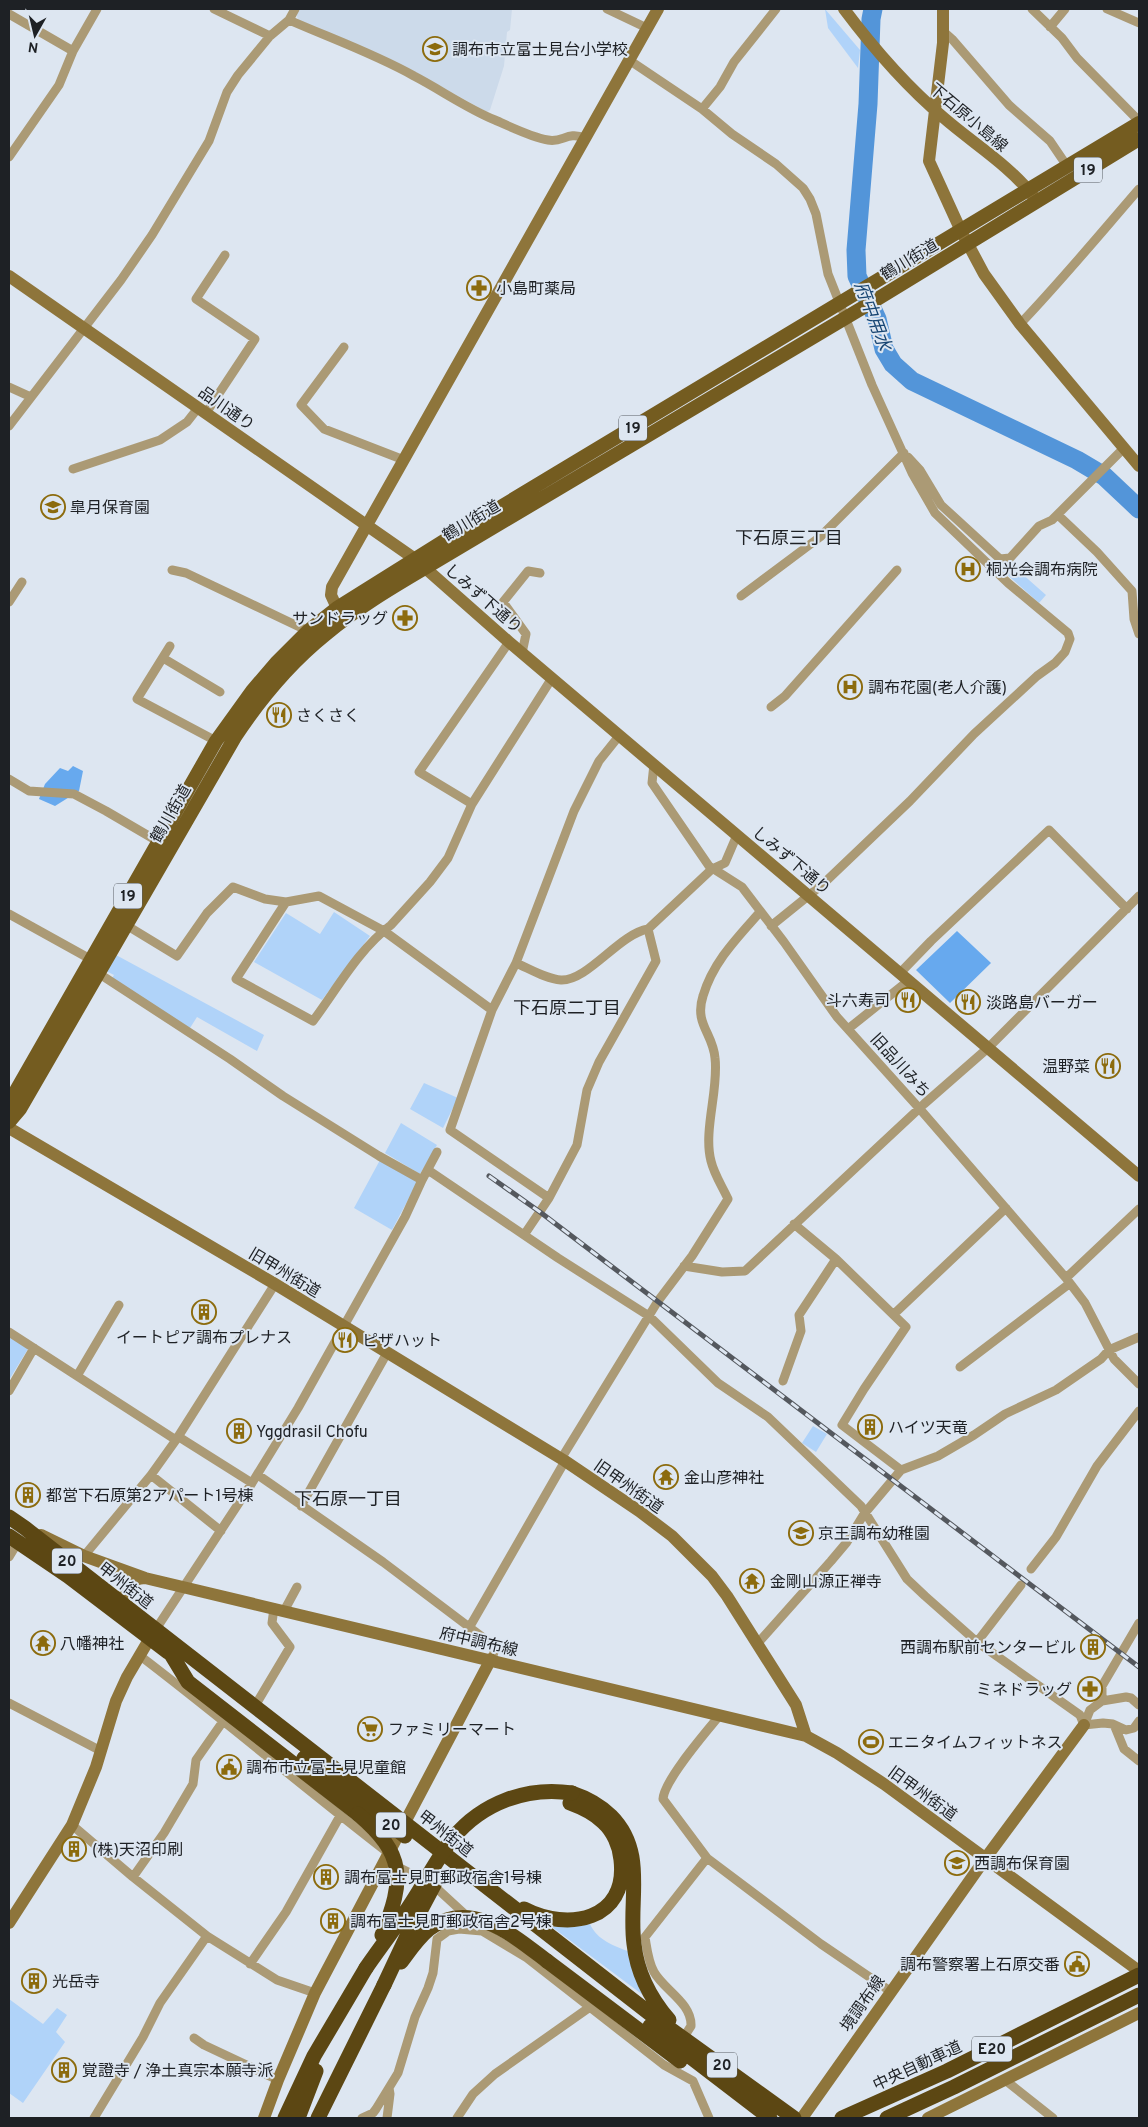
<svg xmlns="http://www.w3.org/2000/svg" width="1148" height="2127" font-family="Overpass,'Noto Sans JP',sans-serif">
  <style>
    .built { fill: #ccdaea }
    .green { fill: #b0d3f9 }
    .forest { fill: #67a9ee }
    .lines { fill: none; stroke-linecap: round; stroke-linejoin: round }
    .river { stroke: #5395d9; stroke-width: 19 }
    .street { stroke: #ab9a75; stroke-width: 9 }
    .secondary { stroke: #8e753b; stroke-width: 12 }
    .primary { stroke: #745c20; stroke-width: 14 }
    .highway { stroke: #5c4713; stroke-width: 15 }
    .rail-casing { stroke: #54585e; stroke-width: 5 }
    .rail { stroke: #dde6f1; stroke-width: 3; stroke-dasharray: 9; stroke-linecap: butt }
    .highway-bridge { stroke: #5c4713; stroke-width: 15 }
    .labels { text-anchor: middle; stroke-width: 4; stroke-linejoin: round; paint-order: stroke }
    .shield { fill: #dde6f1; stroke: #575c62; stroke-width: 1 }
    .shield-label { font-size: 15px; font-weight: bold; fill: #1e2125 }
    .poi-label { font-size: 16px; fill: #1e2125; stroke: #dde6f1; text-anchor: start }
    .street-label { font-size: 16px; fill: #1e2125; stroke: #dde6f1 }
    .water-label { font-size: 18px; font-style: italic; fill: #184673; stroke: #dde6f1 }
    .neighbourhood-label { font-size: 18px; fill: #1e2125; stroke: #dde6f1 }
  </style>
  <rect width="100%" height="100%" fill="#dde6f1"/>
  <!-- built -->
  <path class="built" d="M298,9h214l-2,21 -3,2 -3,34 -14,44 -3,2 -78,-43 -111,-49 -2,-8z"/>
  <!-- green -->
  <path class="green" d="M825,9l35,41 -2,18 -30,-40z
    M1011,564l35,31 -7,8 -36,-32z
    M334,912l36,24 -48,64 -68,-38 32,-49 34,21z
    M116,955l148,80 -7,16 -60,-34 -7,11 -79,-48 3,-5 -8,-4z
    M424,1083l34,15 -15,30 -33,-19z
    M401,1123l36,22 -17,29 -35,-21z
    M380,1160l38,21 -26,49 -38,-22z
    M9,1330l22,14 -22,36z
    M813,1426l14,8 -11,18 -14,-9z
    M590,1924c7,16 24,22 40,28l13,43 -91,-68h19z
    M9,1999l34,25 14,-16 10,7 -11,17 9,10 -42,61 -14,-10z"/>
  <!-- forest -->
  <path class="forest" d="M73,766l10,5 -4,20 -24,15 -16,-7 6,-15 15,-16 8,3z
    M957,931l34,32 -41,40 -34,-33z"/>
  <g class="lines">
    <!-- river -->
    <path class="river" d="M873,9l-2,10 -3,85 -12,146 1,26 20,43 7,30 9,15 19,17 165,79 27,16 35,33"/>
    <!-- street -->
    <path class="street" d="M214,9l56,27
      M607,9l40,19
      M1032,9l30,29 15,20 62,63
      M1107,9l32,14
      M9,14l64,37
      M289,20c41,18 86,34 125,56 27,14 52,32 81,44 16,7 36,17 53,20 15,3 19,-9 37,-2
      M1050,27l15,-18
      M943,31l9,8 57,66 41,36 17,25
      M629,60l73,49 30,25 44,30 27,24 7,11 6,15 12,60 44,111 40,88 23,40 73,70 60,50 2,6 -5,13 -10,11 -18,13 -63,58 -64,67 -87,83 -52,42
      M702,109l18,-22 14,-25 42,-53
      M9,157l50,-72 14,-34 24,-42
      M1020,324c42,-44 80,-90 119,-135
      M344,347l-43,58 23,24 80,31
      M9,387l22,10
      M206,413l49,-74 -59,-40 29,-44
      M9,426l112,-146 31,-45 57,-94 18,-49 11,-17 32,-39 19,-16 6,-11
      M908,457l12,13 21,35 59,54 10,-1 29,-32 13,-6 72,-72
      M73,469l87,-29 27,-18 11,-14
      M1058,515l39,37 35,39 2,28 5,15
      M172,570l14,3 122,58
      M741,596l79,-59 84,-84
      M9,602l13,-20
      M170,646l-33,53 79,42
      M522,653l4,-19 -23,-32 25,-31 12,2
      M163,658l57,34
      M552,678l-80,126 -24,54 -18,24 -39,43c-33,25 -54,64 -78,96l-77,-42 50,-77 33,-6 65,35 108,79 24,-47 58,-152 25,-50 20,-25
      M771,707l14,-11 112,-126
      M654,764l-2,19 57,83 33,21 42,55 53,75 82,91 147,170 19,25 29,56 25,25
      M9,779l20,12 45,3 32,17 53,31
      M472,804l-53,-32 90,-130
      M9,914l83,46
      M126,925l51,31 30,-43 26,-26 32,12 21,3
      M648,929l64,-60 13,-6 12,-28
      M516,963c14,6 30,16 45,17 27,1 58,-46 87,-51l8,32 -57,101 -12,28 -10,55 -28,53 -25,37
      M98,973l132,86 53,37 96,60 43,24 15,-28
      M900,973l31,-32 118,-111 78,79
      M492,1010l-42,120 99,68
      M848,1029l60,-48
      M428,1170l130,88 91,58 69,67 50,34 93,89 46,73 18,17 52,46 103,73 4,10
      M794,1224l42,35 70,68 -42,62 -22,36 59,45
      M684,1266l38,6 23,-1 179,-167 64,-56 151,-152
      M1066,1278l73,-69
      M894,1314l112,-106
      M9,1332l167,108
      M960,1367l109,-83
      M77,1376l42,-71
      M783,1381l18,-50 -2,-16 37,-56
      M9,1391l25,-43
      M179,1437l73,46
      M561,1459l97,-158 34,-45 36,-57c-6,-13 -14,-25 -17,-38 -8,-30 8,-72 4,-103 -2,-25 -21,-34 -12,-62 10,-34 34,-58 57,-84
      M151,1475l70,56
      M258,1475l125,87 106,80c5,7 7,10 2,17
      M301,1506l86,-153
      M84,1556l67,-81 25,-35 99,-156
      M9,1557l9,-15
      M1031,1569l25,-32 41,-71 42,-55
      M284,1611l13,-24
      M469,1628l96,-167
      M156,1629l96,-146 46,-75 107,-191 17,-37
      M977,1642l44,-57
      M757,1644l74,-83 16,-19 17,-28 37,-44 37,-14 36,-21 31,-21 51,-24 45,-31 8,-9 30,-13
      M139,1655c84,64 164,132 248,197
      M1102,1701v-15l37,-63
      M9,1703l92,48
      M255,1706l35,-59 -18,-24 2,-15
      M720,1715c-13,16 -56,65 -57,84l44,59 114,86 69,47
      M1084,1725l6,-15 12,-9 24,-4 5,1 8,7
      M1084,1725l19,-2 10,1 13,6 8,-2 5,-7
      M1115,1727l9,22 15,12
      M72,1825l61,52 74,59 70,44 38,13
      M394,1865l38,19 37,34
      M133,1877l31,-44 29,-49 3,-24 28,-40
      M250,1964l36,-52 54,-96
      M684,2037l7,-11c1,-23 -27,-36 -37,-54 -6,-11 -7,-23 -9,-35l62,-79
      M194,2038l10,7 74,35
      M1005,2080l48,38
      M94,2118l49,-81 17,-34 47,-67
      M362,2118l11,-5 3,-4 22,-36 17,-56 13,-29 5,-15 4,-34 11,-8 11,-2 23,2 45,27 137,107 29,16 16,37
      M387,2118l3,-24 -1,-6
      M457,2118l16,-24 22,-20 95,-67"/>
    <!-- secondary -->
    <path class="secondary" d="M844,9c30,40 62,77 100,109 30,26 65,47 89,78
      M943,9v34l-14,118 32,70 23,43 36,50 119,142
      M9,276l406,283 94,83 630,534
      M337,608l-6,-13 1,-8 326,-578
      M9,1128l266,156 290,177 74,50 33,25 40,40 15,20 69,109 10,31
      M41,1535l43,21 61,22 661,158 31,17 47,31 255,187
      M124,1605c-3,-16 5,-26 21,-27
      M9,1923l63,-98 24,-58 20,-66 11,-24 23,-39
      M264,2118l14,-38 37,-87 176,-334
      M802,2118l183,-259 99,-134
      M928,2118l211,-105"/>
    <!-- primary -->
    <path class="primary" d="M9,1103l207,-362 36,-50 24,-28 32,-32 29,-23 107,-67 695,-418
      M9,1122l11,-13 215,-372c25,-38 55,-74 91,-103 30,-25 65,-46 99,-66l449,-267 265,-162"/>
    <!-- highway -->
    <path class="highway" d="M9,1517l16,11 637,495 132,95
      M9,1536l59,40 100,76
      M171,1654l17,28 170,132
      M304,1758l101,78
      M572,1793c15,5 27,11 39,23 36,36 17,84 23,128 3,28 17,55 35,76
      M524,1909c44,23 104,11 97,-49 -1,-14 -8,-29 -18,-38 -9,-9 -22,-15 -33,-19
      M547,1961l133,100
      M650,2026l120,92
      M285,2118l29,-62 52,-88
      M298,2118l18,-47
      M318,2118l66,-133
      M842,2118l105,-47 192,-96
      M887,2118l67,-31 185,-92"/>
    <defs>
      <path id="rail" d="M489,1176l51,36 599,455"/>
    </defs>
    <!-- rail casing -->
    <use href="#rail" class="rail-casing"/>
    <!-- rail -->
    <use href="#rail" class="rail"/>
    <!-- highway-bridge -->
    <path class="highway-bridge" d="M358,1814c47,40 47,65 24,121
      M401,1962c9,-12 17,-24 28,-33 42,-31 85,7 118,32
      M366,1968c16,-23 33,-45 48,-69 13,-20 24,-42 39,-61 29,-35 74,-52 119,-45
      M384,1985l23,-49 27,-51"/>
  </g>
  <!-- icons -->
  <defs>
    <symbol id="school-ring" viewBox="-11 -11 22 22"><circle r="9.5" fill="#dde6f1" stroke="#8c6b0d" stroke-width="1.5"/><path d="M0-5L7-2L0 1L-7-2ZM-4 1L0 2.5L4 1V4Q0 6-4 4Z" fill="#8c6b0d"/></symbol>
    <symbol id="pharmacy-ring" viewBox="-11 -11 22 22"><circle r="9.5" fill="#dde6f1" stroke="#8c6b0d" stroke-width="1.5"/><path d="M-2-6h4v4h4v4h-4v4h-4v-4h-4v-4h4Z" fill="#8c6b0d"/></symbol>
    <symbol id="hospital-ring" viewBox="-11 -11 22 22"><circle r="9.5" fill="#dde6f1" stroke="#8c6b0d" stroke-width="1.5"/><path d="M-5-5h3v3.5h4V-5h3V5h-3V1.5h-4V5h-3Z" fill="#8c6b0d"/></symbol>
    <symbol id="restaurant-ring" viewBox="-11 -11 22 22"><circle r="9.5" fill="#dde6f1" stroke="#8c6b0d" stroke-width="1.5"/><path d="M-5-6h1v4h1v-4h1v4h1v-4h1v5L-1.5 .5V6h-2V.5L-5-1ZM5-6V6H3V1.5H1.5Q1.5-4 5-6Z" fill="#8c6b0d"/></symbol>
    <symbol id="building-ring" viewBox="-11 -11 22 22"><circle r="9.5" fill="#dde6f1" stroke="#8c6b0d" stroke-width="1.5"/><path d="M-4-6H4V6H1V3H-1V6H-4ZM-2.5-4.3h1.7v1.8h-1.7ZM.8-4.3h1.7v1.8H.8ZM-2.5-1h1.7V.8h-1.7ZM.8-1h1.7V.8H.8Z" fill="#8c6b0d"/></symbol>
    <symbol id="temple-ring" viewBox="-11 -11 22 22"><circle r="9.5" fill="#dde6f1" stroke="#8c6b0d" stroke-width="1.5"/><path d="M0-6L5-2H3V0L6.5 2.5H4V6H1.5V3h-3V6H-4V2.5H-6.5L-3 0V-2H-5Z" fill="#8c6b0d"/></symbol>
    <symbol id="supermarket-ring" viewBox="-11 -11 22 22"><circle r="9.5" fill="#dde6f1" stroke="#8c6b0d" stroke-width="1.5"/><path d="M-6-5.5h2.5l.6 2H6L4.5 2H-2.5L-4.4-4H-6ZM-1.5 3.2a1.3 1.3 0 1 0 .1 0ZM3 3.2a1.3 1.3 0 1 0 .1 0Z" fill="#8c6b0d"/></symbol>
    <symbol id="stadium-ring" viewBox="-11 -11 22 22"><circle r="9.5" fill="#dde6f1" stroke="#8c6b0d" stroke-width="1.5"/><path d="M0-5a6.5 5 0 1 0 0 10a6.5 5 0 1 0 0-10ZM-3.5-1.8h7v3.6h-7Z" fill="#8c6b0d"/></symbol>
    <symbol id="civic-ring" viewBox="-11 -11 22 22"><circle r="9.5" fill="#dde6f1" stroke="#8c6b0d" stroke-width="1.5"/><path d="M-.6-6.5H3V-4.5H.6V-3L4-1V1h2V6H-6V1h2V-1L-.6-3ZM-1.2 2.5V6h2.4V2.5Z" fill="#8c6b0d"/></symbol>
  </defs>
  <g fill-rule="evenodd">
    <use href="#school-ring" x="421" y="35" width="28" height="28"/>
    <use href="#pharmacy-ring" x="465" y="274" width="28" height="28"/>
    <use href="#school-ring" x="39" y="493" width="28" height="28"/>
    <use href="#hospital-ring" x="954" y="555" width="28" height="28"/>
    <use href="#pharmacy-ring" x="391" y="604" width="28" height="28"/>
    <use href="#hospital-ring" x="836" y="673" width="28" height="28"/>
    <use href="#restaurant-ring" x="265" y="701" width="28" height="28"/>
    <use href="#restaurant-ring" x="894" y="986" width="28" height="28"/>
    <use href="#restaurant-ring" x="954" y="988" width="28" height="28"/>
    <use href="#restaurant-ring" x="1094" y="1052" width="28" height="28"/>
    <use href="#building-ring" x="190" y="1298" width="28" height="28"/>
    <use href="#restaurant-ring" x="331" y="1326" width="28" height="28"/>
    <use href="#building-ring" x="856" y="1413" width="28" height="28"/>
    <use href="#building-ring" x="225" y="1417" width="28" height="28"/>
    <use href="#temple-ring" x="652" y="1463" width="28" height="28"/>
    <use href="#building-ring" x="14" y="1481" width="28" height="28"/>
    <use href="#school-ring" x="787" y="1519" width="28" height="28"/>
    <use href="#temple-ring" x="738" y="1567" width="28" height="28"/>
    <use href="#temple-ring" x="29" y="1629" width="28" height="28"/>
    <use href="#building-ring" x="1079" y="1633" width="28" height="28"/>
    <use href="#pharmacy-ring" x="1076" y="1675" width="28" height="28"/>
    <use href="#supermarket-ring" x="356" y="1715" width="28" height="28"/>
    <use href="#stadium-ring" x="857" y="1728" width="28" height="28"/>
    <use href="#civic-ring" x="215" y="1753" width="28" height="28"/>
    <use href="#building-ring" x="60" y="1835" width="28" height="28"/>
    <use href="#school-ring" x="943" y="1849" width="28" height="28"/>
    <use href="#building-ring" x="312" y="1863" width="28" height="28"/>
    <use href="#building-ring" x="319" y="1907" width="28" height="28"/>
    <use href="#civic-ring" x="1063" y="1950" width="28" height="28"/>
    <use href="#building-ring" x="20" y="1967" width="28" height="28"/>
    <use href="#building-ring" x="50" y="2056" width="28" height="28"/>
  </g>
  <g class="labels">
    <!-- shield labels -->
    <g class="shield">
      <rect x="1074" y="157.5" width="28" height="25" rx="4"/>
      <rect x="619" y="415.5" width="28" height="25" rx="4"/>
      <rect x="114" y="883.5" width="28" height="25" rx="4"/>
      <rect x="52" y="1548.5" width="30" height="25" rx="4"/>
      <rect x="376" y="1812.5" width="30" height="25" rx="4"/>
      <rect x="972" y="2036.5" width="40" height="25" rx="4"/>
      <rect x="707" y="2052.5" width="30" height="25" rx="4"/>
    </g>
    <g class="shield-label">
      <text x="1088" y="175">19</text>
      <text x="633" y="433">19</text>
      <text x="128" y="901">19</text>
      <text x="67" y="1566">20</text>
      <text x="391" y="1830">20</text>
      <text x="992" y="2054">E20</text>
      <text x="722" y="2070">20</text>
    </g>
    <!-- poi labels -->
    <g class="poi-label">
      <text x="452" y="55">調布市立富士見台小学校</text>
      <text x="496" y="294">小島町薬局</text>
      <text x="70" y="513">皐月保育園</text>
      <text x="986" y="575">桐光会調布病院</text>
      <text x="388" y="624" text-anchor="end">サンドラッグ</text>
      <text x="868" y="693">調布花園(老人介護)</text>
      <text x="296" y="721">さくさく</text>
      <text x="890" y="1006" text-anchor="end">斗六寿司</text>
      <text x="986" y="1008">淡路島バーガー</text>
      <text x="1090" y="1072" text-anchor="end">温野菜</text>
      <text x="204" y="1343" text-anchor="middle">イートピア調布プレナス</text>
      <text x="362" y="1346">ピザハット</text>
      <text x="888" y="1433">ハイツ天竜</text>
      <text x="256" y="1437">Yggdrasil Chofu</text>
      <text x="684" y="1483">金山彦神社</text>
      <text x="46" y="1501">都営下石原第2アパート1号棟</text>
      <text x="818" y="1539">京王調布幼稚園</text>
      <text x="770" y="1587">金剛山源正禅寺</text>
      <text x="60" y="1649">八幡神社</text>
      <text x="1076" y="1653" text-anchor="end">西調布駅前センタービル</text>
      <text x="1072" y="1695" text-anchor="end">ミネドラッグ</text>
      <text x="388" y="1735">ファミリーマート</text>
      <text x="888" y="1748">エニタイムフィットネス</text>
      <text x="246" y="1773">調布市立富士見児童館</text>
      <text x="92" y="1855">(株)天沼印刷</text>
      <text x="974" y="1869">西調布保育園</text>
      <text x="344" y="1883">調布富士見町郵政宿舎1号棟</text>
      <text x="350" y="1927">調布富士見町郵政宿舎2号棟</text>
      <text x="1060" y="1970" text-anchor="end">調布警察署上石原交番</text>
      <text x="52" y="1987">光岳寺</text>
      <text x="82" y="2076">覚證寺 / 浄土真宗本願寺派</text>
    </g>
    <!-- street labels -->
    <g class="street-label">
      <text transform="translate(969 117) rotate(40)" y="6">下石原小島線</text>
      <text transform="translate(909 259) rotate(-31)" y="6">鶴川街道</text>
      <text transform="translate(227 408) rotate(35)" y="6">品川通り</text>
      <text transform="translate(471 520) rotate(-31)" y="6">鶴川街道</text>
      <text transform="translate(484 598) rotate(41)" y="6">しみず下通り</text>
      <text transform="translate(170 813) rotate(-60)" y="6">鶴川街道</text>
      <text transform="translate(792 860) rotate(40)" y="6">しみず下通り</text>
      <text transform="translate(901 1065) rotate(48)" y="6">旧品川みち</text>
      <text transform="translate(285 1272) rotate(31)" y="6">旧甲州街道</text>
      <text transform="translate(629 1486) rotate(35)" y="6">旧甲州街道</text>
      <text transform="translate(126 1585) rotate(38)" y="6">甲州街道</text>
      <text transform="translate(479 1641) rotate(13)" y="6">府中調布線</text>
      <text transform="translate(923 1793) rotate(36)" y="6">旧甲州街道</text>
      <text transform="translate(446 1833) rotate(38)" y="6">甲州街道</text>
      <text transform="translate(862 2003) rotate(-55)" y="6">境調布線</text>
      <text transform="translate(917 2065) rotate(-25)" y="6">中央自動車道</text>
    </g>
    <!-- water labels -->
    <g class="water-label">
      <text transform="translate(873 316) rotate(69)" y="6">府中用水</text>
    </g>
    <!-- neighbourhood labels -->
    <g class="neighbourhood-label">
      <text x="789" y="544">下石原三丁目</text>
      <text x="567" y="1014">下石原二丁目</text>
      <text x="348" y="1505">下石原一丁目</text>
    </g>
  </g>
  <!-- border -->
  <rect width="1148" height="2127" fill="none" stroke="#1e2125" stroke-width="20"/>
  <!-- north arrow -->
  <g transform="translate(35 35) rotate(188)" stroke="#dde6f1" stroke-width="4" paint-order="stroke">
  <path d="M0-4L9 19L0 12L-9 19Z" fill="#1e2125"/>
  <text y="-8" font-size="14" font-weight="bold" text-anchor="middle" fill="#1e2125">N</text>
  </g>
</svg>
